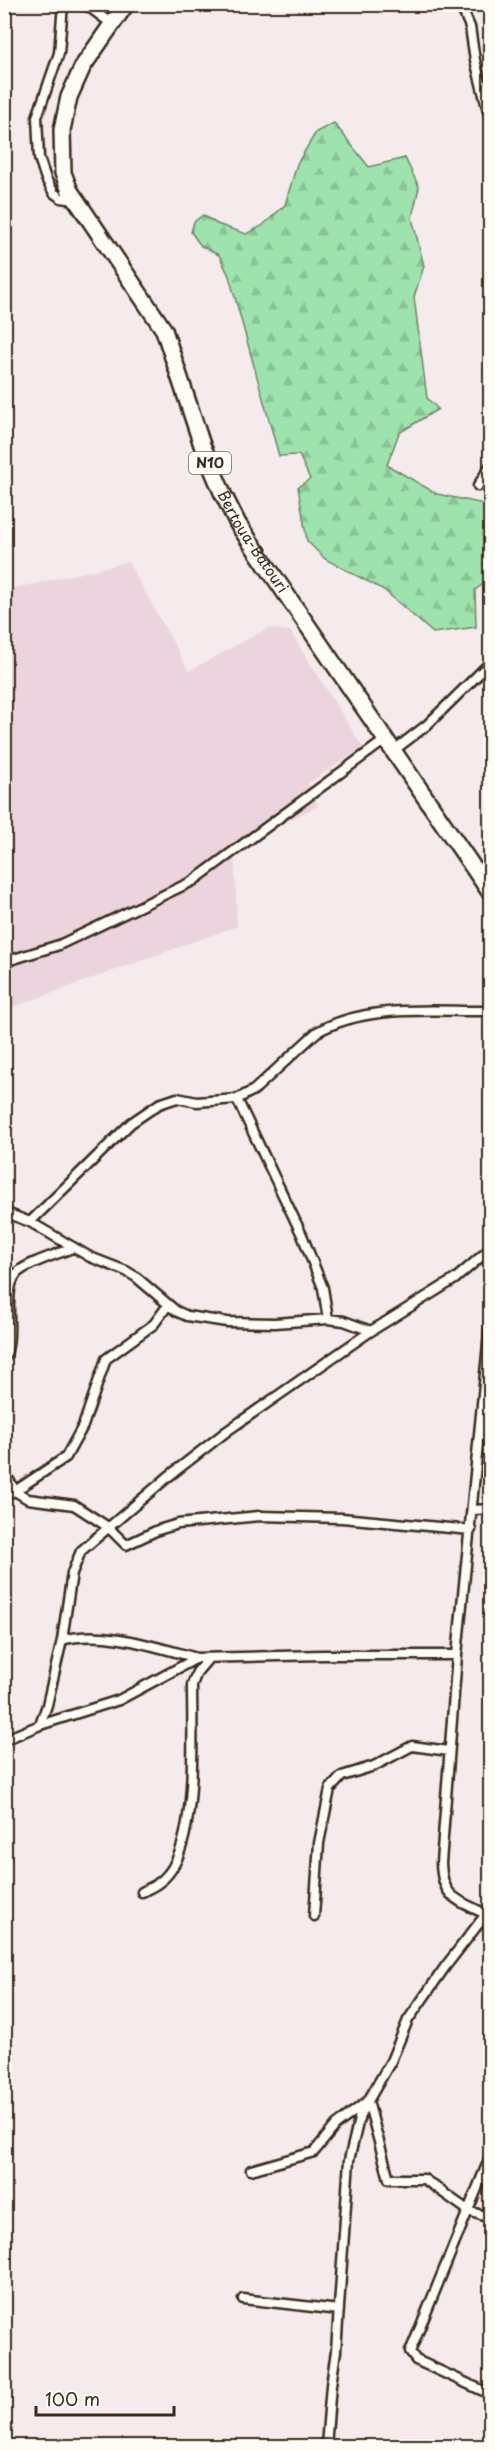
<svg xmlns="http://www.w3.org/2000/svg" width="495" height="2451" font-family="'Playpen Sans',sans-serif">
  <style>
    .built { fill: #ebd4de }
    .forest { fill: url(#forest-firs); stroke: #6c8666; stroke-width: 1.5 }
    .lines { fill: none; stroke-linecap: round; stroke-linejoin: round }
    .street-casing { stroke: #3b2a1e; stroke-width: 13 }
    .highway-casing { stroke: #3b2a1e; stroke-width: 20 }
    .street { stroke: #fdfcf7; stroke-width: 8 }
    .highway { stroke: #fdfcf7; stroke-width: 15 }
    .labels { text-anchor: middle; stroke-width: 5; stroke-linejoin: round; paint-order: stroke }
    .shield { fill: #fdfcf7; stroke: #75695f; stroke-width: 1.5 }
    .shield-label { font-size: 14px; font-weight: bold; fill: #3b2a1e }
    .street-label { font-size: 15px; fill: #3b2a1e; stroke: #fdfcf7 }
  </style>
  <defs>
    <pattern id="forest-firs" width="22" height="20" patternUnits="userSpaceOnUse" patternTransform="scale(1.5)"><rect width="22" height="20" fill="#9ee2ad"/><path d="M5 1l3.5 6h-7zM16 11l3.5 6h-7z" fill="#89c294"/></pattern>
  </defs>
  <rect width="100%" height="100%" fill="#f5eaec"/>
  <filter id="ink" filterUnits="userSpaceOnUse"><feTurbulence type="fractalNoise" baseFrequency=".0167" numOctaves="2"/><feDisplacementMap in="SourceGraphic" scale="12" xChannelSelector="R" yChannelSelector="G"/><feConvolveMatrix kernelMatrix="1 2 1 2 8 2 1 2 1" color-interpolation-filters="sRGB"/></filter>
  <g filter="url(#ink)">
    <!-- built -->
    <path class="built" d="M128,562l61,109 79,-43 22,3 73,117 -55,35 10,23 -84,41 3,79 -232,84v-421l24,-4z"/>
    <!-- forest -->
    <path class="forest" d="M5,4l7,1 -7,49 -1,-49z
      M334,123l35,44 36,-9 14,29 -7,31 12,48 -10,31 13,101 11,11 -39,24 -12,32 50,29 52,11 1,74 -15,11 1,37 -43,6 -49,-43 -59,-31 -18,-18 -9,-54 12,-8 -11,-24 -20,1 -50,-180 -10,-21 -18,-9 -10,-14 3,-10 9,-7 14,9 29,10 16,-8 23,-21 12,-41 19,-32z"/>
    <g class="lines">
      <defs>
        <path id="street" d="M63,4l-4,49 -22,64 2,41 7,21 8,14 7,5 14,2
          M85,4l27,20
          M460,4l10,23 5,33 15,59
          M478,486l12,-20
          M393,751l34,-26 63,-62
          M4,962l55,-17 134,-64 192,-141
          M237,1099l65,136 21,53 5,31
          M4,1212l26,10 60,35 36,14 10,6 40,34 11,5 40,6 48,1 53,-4 16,2 27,10
          M30,1222l101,-99 28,-19 18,-6 20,4 40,-3 17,-9 63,-58c51,-29 118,-20 173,-21
          M4,1359c12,-24 -3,-68 13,-86 10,-10 41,-19 55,-25
          M4,1471l11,20 13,8 46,6 34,22 18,18 32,-15 20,-6 81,-8 83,2 129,12
          M4,1495l11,-4 51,-34 17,-31 23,-67 48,-35 14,-19
          M473,1510l17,-1
          M62,1640c42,-11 94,7 135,18
          M40,1725l79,-25 78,-42 126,-3h134
          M4,1740l36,-15 7,-20 15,-65 10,-67 9,-22 88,-75 58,-45 144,-100 84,-52 35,-30
          M142,1892c10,-5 19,-9 26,-18 30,-36 24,-143 24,-189l5,-13 11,-13
          M486,1914c-29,-14 -44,-16 -45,-51l16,-208 33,-331
          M314,1916l5,-73 11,-54 12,-13 32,-10 38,-20 37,5
          M490,2157l-80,195 6,8 74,34
          M251,2170l63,-18 22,-27 32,-24 21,78h35l45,32 21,7
          M243,2299l96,11
          M326,2446l5,-61 5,-34 13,-191 11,-45 31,-54 17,-41 37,-53 45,-58"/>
        <g id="highway">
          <path id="s1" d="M126,4l-43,62 -14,31 -7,33 1,43 7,18 11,16 83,123 38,115 20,47 16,32 252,368"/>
        </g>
      </defs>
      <!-- street casing -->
      <use href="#street" class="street-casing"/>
      <!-- highway casing -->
      <use href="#highway" class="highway-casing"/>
      <!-- street -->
      <use href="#street" class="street"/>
      <!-- highway -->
      <use href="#highway" class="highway"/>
    </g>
  </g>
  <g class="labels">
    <!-- shield labels -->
    <rect class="shield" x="189" y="452" width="42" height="22" rx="4.5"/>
    <g class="shield-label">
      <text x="210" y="468">N10</text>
    </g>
    <!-- street labels -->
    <g class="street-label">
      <text dy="5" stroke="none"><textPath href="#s1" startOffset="604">Bertoua-Batouri</textPath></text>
    </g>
  </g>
  <!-- margin -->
  <rect width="495" height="2451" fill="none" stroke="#fdfcf7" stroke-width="24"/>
  <rect x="12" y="12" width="471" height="2427" fill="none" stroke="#3b2a1e" stroke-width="2" filter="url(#ink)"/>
  <!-- scale -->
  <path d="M36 2406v9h138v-9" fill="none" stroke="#3b2a1e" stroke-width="3"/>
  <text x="45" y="2406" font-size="18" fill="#3b2a1e" stroke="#fdfcf7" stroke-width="4.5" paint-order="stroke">100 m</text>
</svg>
